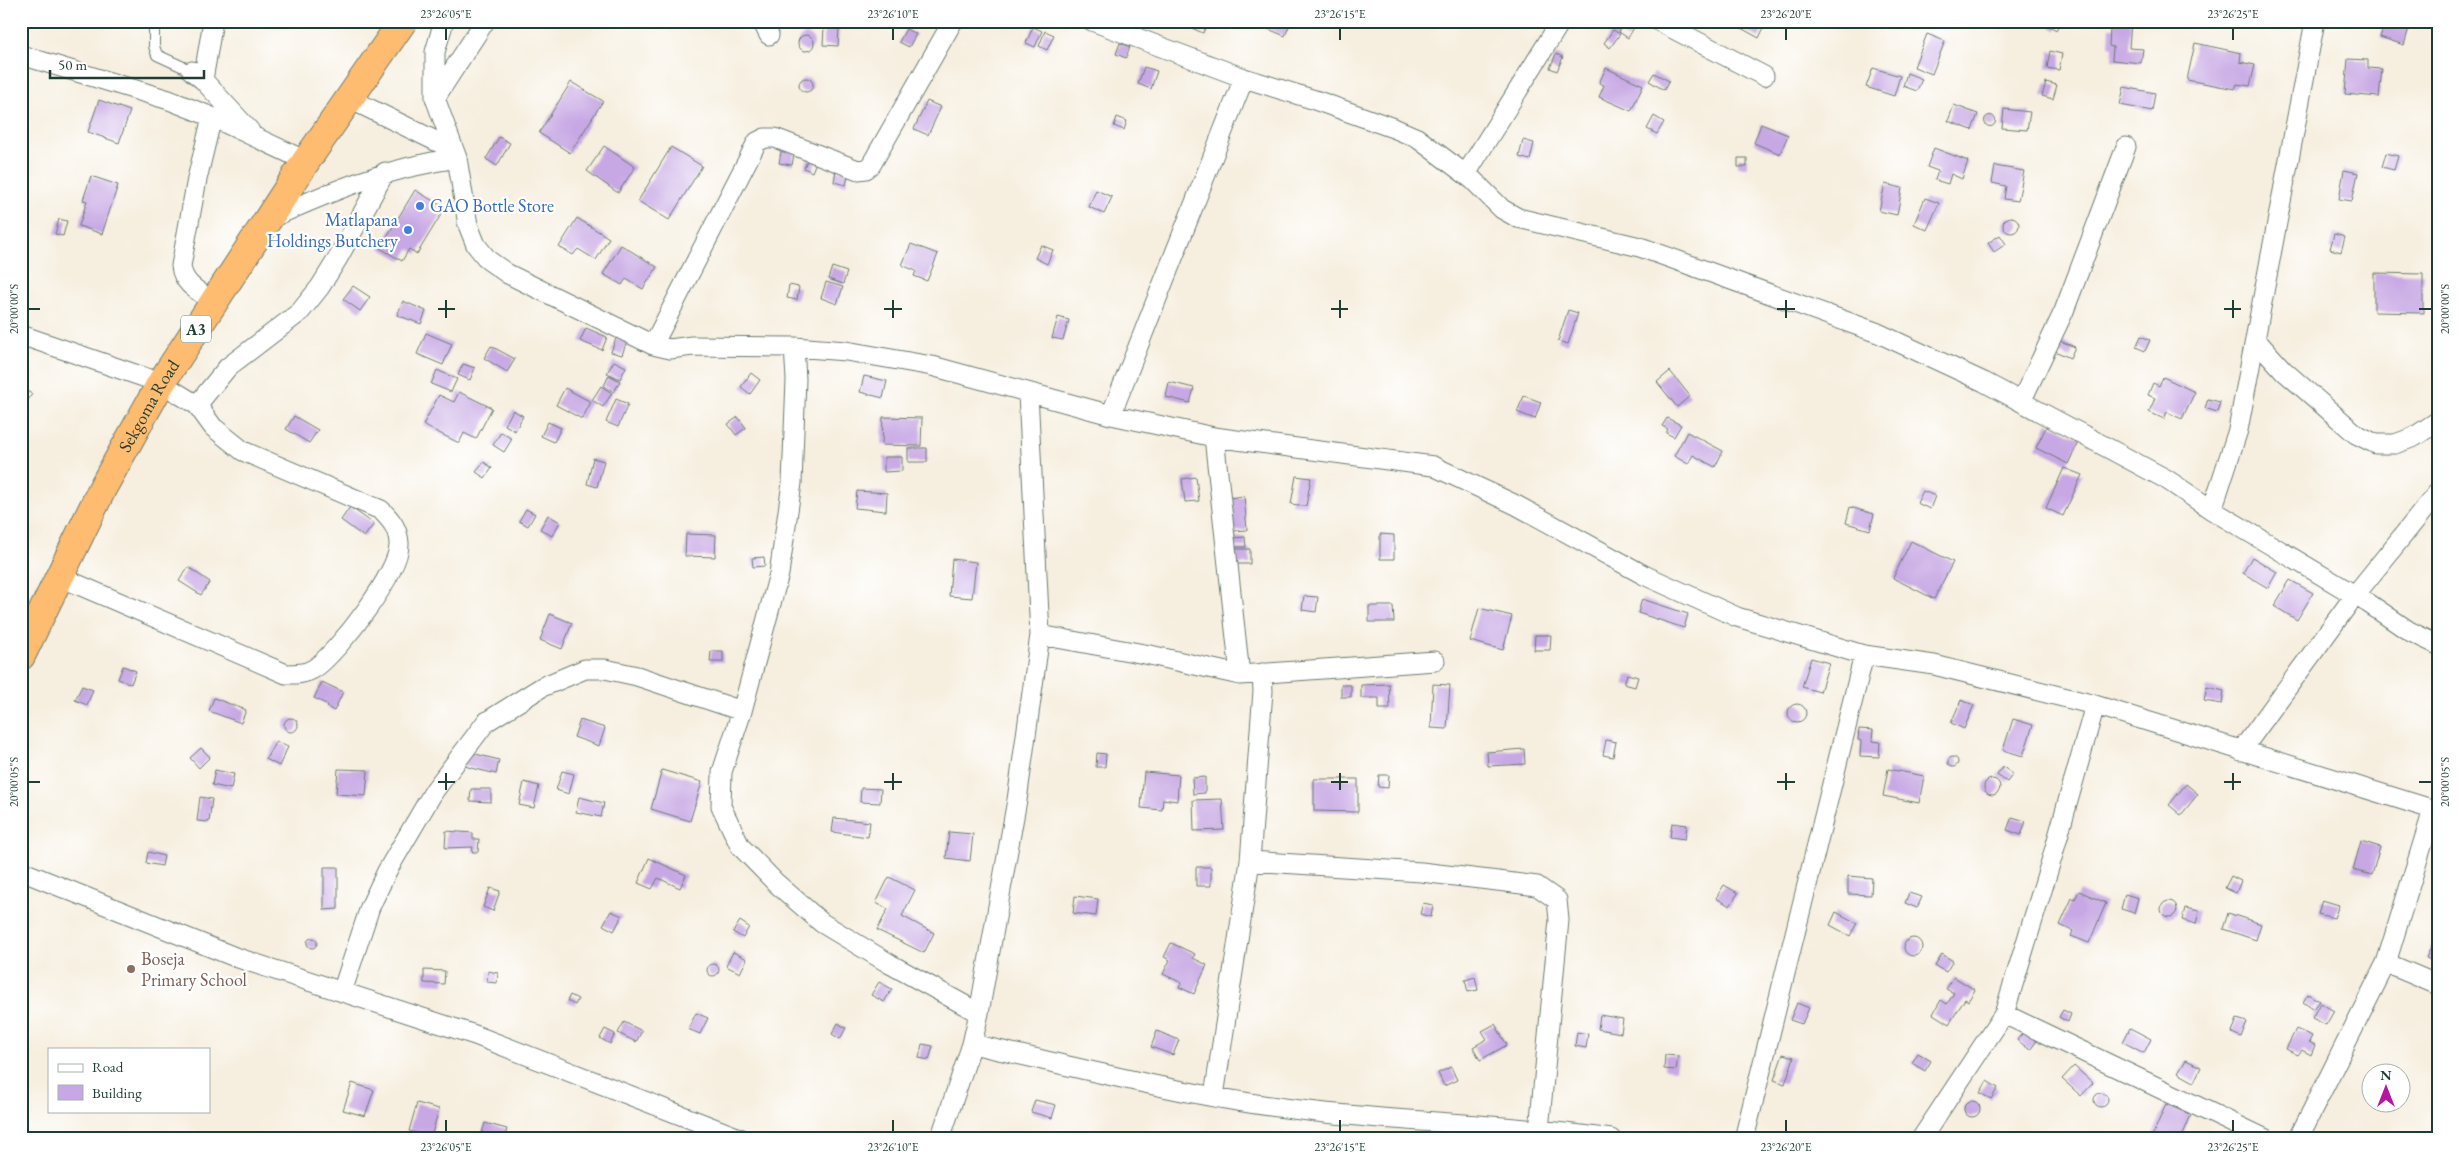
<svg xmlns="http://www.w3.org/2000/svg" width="2459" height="1160" font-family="'EB Garamond',serif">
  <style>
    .building { fill: #c7a8e4 }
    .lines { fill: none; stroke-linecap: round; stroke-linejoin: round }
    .service-casing { stroke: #6a7b70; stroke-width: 12 }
    .minor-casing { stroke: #6a7b70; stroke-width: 21 }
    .trunk-casing { stroke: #6a7b70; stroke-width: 30 }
    .service { stroke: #fff; stroke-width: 10 }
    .minor { stroke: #fff; stroke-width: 19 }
    .trunk { stroke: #fdbc6f; stroke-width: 28 }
    .ticks { fill: none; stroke: #1f3d34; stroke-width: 2 }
    .shop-dot { fill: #3f7fe0; stroke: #fff; stroke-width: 2 }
    .education-dot { fill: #8d6e63; stroke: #fff; stroke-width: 2 }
    .labels { text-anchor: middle; stroke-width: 4.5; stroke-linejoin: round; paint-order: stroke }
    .shield { fill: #fff; stroke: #627771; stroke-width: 1 }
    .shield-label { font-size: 16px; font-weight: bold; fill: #1f3d34 }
    .shop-label { font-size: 18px; fill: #366cbe; stroke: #fff; text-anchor: start }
    .street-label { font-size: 18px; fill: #1f3d34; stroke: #fff }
    .education-label { font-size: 18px; fill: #785e54; stroke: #fff; text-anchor: start }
    .neatline { fill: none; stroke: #1f3d34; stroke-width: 2 }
    .ticks-label { font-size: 12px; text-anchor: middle; fill: #1f3d34 }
  </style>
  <rect width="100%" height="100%" fill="#fff"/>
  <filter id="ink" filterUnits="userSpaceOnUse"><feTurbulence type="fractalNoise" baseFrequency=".02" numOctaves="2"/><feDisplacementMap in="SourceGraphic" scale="10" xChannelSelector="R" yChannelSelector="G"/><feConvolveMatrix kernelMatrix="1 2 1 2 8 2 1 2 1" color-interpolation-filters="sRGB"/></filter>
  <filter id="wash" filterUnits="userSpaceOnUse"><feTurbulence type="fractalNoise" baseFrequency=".0096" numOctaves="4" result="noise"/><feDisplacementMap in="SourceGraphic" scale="20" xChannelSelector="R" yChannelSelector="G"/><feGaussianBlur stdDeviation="1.12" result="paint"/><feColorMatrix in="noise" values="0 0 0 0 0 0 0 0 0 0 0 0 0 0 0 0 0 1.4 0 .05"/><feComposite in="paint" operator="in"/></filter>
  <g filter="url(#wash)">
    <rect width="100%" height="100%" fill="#f6eede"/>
    <g id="blocks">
      <!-- building -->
      <path class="building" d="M1192,21h16l-5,12 -14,-6z
        M1249,21h42l-6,15z
        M1625,21l11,3 -8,14 -9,-6z
        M1744,21h23l-8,17 -18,-10z
        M2042,21h19l-5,9z
        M2114,21h17l-2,27 14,1 -2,14 -29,-3 1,-13 -4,-1 1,-18h4z
        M2378,21h33l-7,24 -24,-8 4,-11 -7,-2z
        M824,27l15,2 -1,17 -15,-1z
        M1033,27l9,4 -7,16 -9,-4z
        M906,29l10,5 -7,13 -10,-5z
        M1613,30l7,4 -10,14 -6,-5z
        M1045,31l9,4 -7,15 -8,-4z
        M1927,34l18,7 -13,33 -18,-7z
        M798 43a8 8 0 1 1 16 0a8 8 0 1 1-16 0Z
        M1120,43l10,4 -4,11 -10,-4z
        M2195,43l46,10 -1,9 15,3 -5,21 -13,-2 -2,5 -48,-9z
        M2050,51l12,3 -3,16 -12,-2z
        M1556,54l7,3 -6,14 -7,-3z
        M2348,59l20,1v8l14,1 -3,28 -34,-3z
        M1144,67l13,4 -6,18 -13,-5z
        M1606,68l37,17 -12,26 -32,-14 5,-12 -5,-2z
        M1873,68l27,8 -6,20 -28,-9z
        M1654,73l15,8 -5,9 -15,-9z
        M1907,73l15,6 -5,12 -14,-5z
        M799 85a7 7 0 1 1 14 0a7 7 0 1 1-14 0Z
        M571,82l32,19 -33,52 -31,-20z
        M2046,82l11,3 -4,14 -11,-3z
        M2124,87l31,6 -3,18 -32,-6z
        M99,100l31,11 -11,32 -31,-11z
        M927,101l14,6 -13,28 -14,-6z
        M1954,105l24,9 -6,16 -24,-9z
        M2004,109l26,3 -3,18 -25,-2z
        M1984.5 121a5.5 5.5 0 1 1 11 0a5.5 5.5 0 1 1-11 0Z
        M1654,116l10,6 -7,12 -10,-5z
        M1117,117l10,4 -3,9 -10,-4z
        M1761,124l27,11 -8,19 -26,-11z
        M499,137l11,6 -13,23 -11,-7z
        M1523,140l11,3 -4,17 -11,-3z
        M604,146l31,21 -17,26 -31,-22z
        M671,147l31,19 -33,54 -31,-19z
        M782,147l13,2 -3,16 -13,-2z
        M1934,148l34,13 -6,18 -11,-5 -3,10 -13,-4 3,-9 -11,-4z
        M2386,153l12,3 -4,14 -12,-3z
        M809,156l8,4 -5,12 -8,-4z
        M1738,158h9v9h-9z
        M1995,166l29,5 -6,30 -14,-2 2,-13 -14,-3z
        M836,170l13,2 -3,13 -12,-3z
        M2344,170l14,3 -6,28 -13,-2z
        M91,176l27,9 -16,49 -23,-8 8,-25 -4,-1z
        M1885,184l17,4 -5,27 -18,-4z
        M415,190l30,18 -28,46 -8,-5 -7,12 -22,-13z
        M1096,190l16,7 -8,17 -15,-7z
        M1925,198l14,5 -12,27 -13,-6z
        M2003 225a8 8 0 1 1 16 0a8 8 0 1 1-16 0Z
        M577,218l32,20 -13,22 -18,-11 -5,6 -14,-8z
        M59,219l8,2 -4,15 -8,-2z
        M2334,234l11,3 -4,15 -11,-3z
        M2000,235l6,9 -12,8 -6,-9z
        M911,244l27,10 -11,27 -13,-5 2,-5 -14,-6z
        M621,245l36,22 -14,22 -17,-10 -4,6 -19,-11z
        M1041,245l12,5 -6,14 -12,-6z
        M832,267l15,5 -4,12 -15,-5z
        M2374,273l49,1v39l-49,-1z
        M826,282l17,5 -6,17 -16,-6z
        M789,285l10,2 -2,13 -10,-2z
        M353,286l17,11 -10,14 -17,-12z
        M403,301l23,10 -5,13 -24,-9z
        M1568,310l10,3 -10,31 -10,-3z
        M1058,317l11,3 -6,20 -11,-2z
        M586,328l21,9 -5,13 -22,-9z
        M426,333l26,11 -9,21 -26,-11z
        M2141,336l9,4 -5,11 -9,-4z
        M616,338l11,3 -5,14 -11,-3z
        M2060,341l15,6 -5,11 -15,-7z
        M491,346l24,13 -8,13 -23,-14z
        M614,361l12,6 -6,12 -13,-6z
        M463,364l12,4 -5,12 -12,-5z
        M437,370l20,9 -6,13 -20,-8z
        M1670,371l20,25 -13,11 -20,-25z
        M751,373l9,7 -10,14 -9,-7z
        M609,375l11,6 -6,11 -10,-6z
        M864,376l23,5 -4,17 -23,-6z
        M2163,377l32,15 -13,27 -15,-7 -3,7 -15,-7 6,-14 -7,-3 5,-12 6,3z
        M1169,382l25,6 -4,15 -24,-6z
        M601,386l11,7 -9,14 -11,-7z
        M21,388l11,6 -11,17z
        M565,388l26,14 -9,17 -26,-14z
        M459,392l33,16 -16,31 -12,-6 -5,10 -36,-18 16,-30 15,7z
        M1524,396l17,6 -6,17 -18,-7z
        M616,399l12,5 -10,23 -12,-5z
        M2208,399l12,3 -3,10 -12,-4z
        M513,410l10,6 -8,15 -10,-6z
        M294,416l24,14 -9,13 -23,-14z
        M738,417l8,11 -10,7 -8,-11z
        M883,417l39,1 -1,28 -39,-1z
        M1667,418l14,7 -7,12 -8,-4 2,-4 -6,-3z
        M548,422l13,6 -7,14 -13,-6z
        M2048,423l32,15 -12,26 -32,-16z
        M501,432l11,7 -8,13 -11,-7z
        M1687,432l36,19 -8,16 -22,-12 -5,9 -14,-8z
        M908,448h19v14h-19z
        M884,457h18v14l-18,1z
        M593,458l11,3 -7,26 -10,-3z
        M484,462l8,6 -7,10 -9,-6z
        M2064,468l18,7 -19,41 -17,-8z
        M1296,476l15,2 -5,28 -15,-2z
        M1196,477l3,24 -14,1 -3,-23z
        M857,491l30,2 -1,18 -31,-3z
        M1923,491l12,5 -5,13 -13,-6z
        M1244,496l3,34 -14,1 -3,-33z
        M350,507l24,17 -10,13 -23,-17z
        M1850,507l24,7 -4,16 -24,-7z
        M526,509l9,5 -7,12 -9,-5z
        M548,515l12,7 -8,14 -12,-7z
        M686,534l30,1 -1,22 -30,-1z
        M1380,534l14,1v24h-14z
        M1245,537l1,10h-12l-1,-9z
        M1911,541l42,21 -19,37 -41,-21z
        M1234,549h16v15h-16z
        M764,557l1,9 -12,1 -1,-9z
        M2252,557l25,15 -9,16 -25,-15z
        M952,559l24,3 -4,36 -23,-2z
        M188,567l22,15 -9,13 -22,-14z
        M2290,580l23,13 -16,27 -23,-14z
        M1304,596l14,1 -2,15 -14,-2z
        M1642,599l46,15 -4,14 -46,-15z
        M1369,606h24l1,16h-25z
        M1479,608l33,8 -9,34 -33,-9z
        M550,614l22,9 -10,26 -22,-9z
        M1535,635h16l-1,15h-16z
        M711,651h12v11h-13z
        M1811,658l18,5 -9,29 -18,-5z
        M123,666l13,5 -5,13 -13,-5z
        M1627,674l11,3 -3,10 -11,-3z
        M322,682l21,10 -9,19 -7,-4 1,-2 -14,-7z
        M1389,684l1,25h-11v-11h-18v-13z
        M1433,684l17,1 -3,44 -16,-1z
        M1341,685h10v12h-10z
        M82,686l11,4 -6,15 -12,-5z
        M2207,687l17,4 -2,13 -18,-3z
        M214,698l32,12 -5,13 -32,-12z
        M1961,700l13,5 -10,24 -13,-6z
        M1788 713a9 9 0 1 1 18 0a9 9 0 1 1-18 0Z
        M284 725a7 7 0 1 1 14 0a7 7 0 1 1-14 0Z
        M2013,719l20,6 -10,31 -20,-6z
        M580,720l25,8 -6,18 -25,-9z
        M1859,729l14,1 -1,11 8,1 -1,15 -19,-1 1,-15 -3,-1z
        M1606,740l10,2 -3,15 -10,-2z
        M276,741l12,6 -9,19 -13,-7z
        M201,748l9,9 -11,11 -9,-10z
        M1524,749l1,15 -37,2 -1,-14z
        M468,752l31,8 -3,14 -32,-8z
        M1097,753l9,1 -1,13h-9z
        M1948 762a5 5 0 1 1 10 0a5 5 0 1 1-10 0Z
        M2003,767l10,7 -6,8 -10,-7z
        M338,769l30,1 -2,26 -30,-2z
        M1888,769l36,7 -5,27 -36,-7z
        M215,770l19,4 -3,15 -19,-4z
        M662,770l40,12 -12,39 -39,-12z
        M562,771l12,3 -5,20 -13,-4z
        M1144,772l35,3 -2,26 -14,-2 -1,11 -21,-2z
        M1379,775h10l-1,13 -10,-1z
        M1205,777v16l-12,1 -1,-16z
        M1314,779h44v33l-44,-1z
        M1984 787a8 8 0 1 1 16 0a8 8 0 1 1-16 0Z
        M524,782l15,4 -5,22 -15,-3z
        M2186,784l12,10 -17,21 -12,-10z
        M861,788l20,1 -1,14 -20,-1z
        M471,789h20v13l-21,-1z
        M200,797l12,2 -3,23 -12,-1z
        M579,797l25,6 -3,14 -25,-5z
        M1222,799l2,31 -30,1 -1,-31z
        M2012,817l14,4 -5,14 -14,-5z
        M834,818l36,4 -2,15 -36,-5z
        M1672,823l15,2 -2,14 -15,-2z
        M446,831l27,2v6h6l-1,13h-6l1,-5 -28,1z
        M949,832l24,2 -3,27 -24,-3z
        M2361,841l19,6 -8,28 -19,-5z
        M148,852l16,4 -2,10 -16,-3z
        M649,858l37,17 -6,13 -22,-10 -6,11 -14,-6z
        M324,867h14v42l-14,1z
        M1196,867h15v19h-15z
        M1848,876l24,2 -1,17 -23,-1z
        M2231,876l10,5 -5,12 -11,-5z
        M889,877l26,13 -13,26 32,17 -10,20 -47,-23 11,-21 -12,-6z
        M1724,885l14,8 -8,13 -14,-8z
        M490,888l10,3 -7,20 -10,-4z
        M2079,891l27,12 -17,40 -18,-7 2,-5 -13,-6 12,-27 3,1z
        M1909,893l13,4 -5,11 -12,-5z
        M2125,894l13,4 -4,15 -13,-4z
        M1075,896l23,3 -2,17 -23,-3z
        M2322,900l17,5 -5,13 -16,-4z
        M2161 909a8 8 0 1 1 16 0a8 8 0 1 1-16 0Z
        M1423,903l10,2 -2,12 -11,-3z
        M2185,908l14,3 -3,13 -14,-4z
        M611,911l11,5 -8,15 -11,-6z
        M1836,912l21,11 -7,13 -20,-11z
        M2228,913l33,11 -5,16 -33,-11z
        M740,921l9,6 -6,11 -10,-6z
        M307 943a5 5 0 1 1 10 0a5 5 0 1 1-10 0Z
        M1904 947a9 9 0 1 1 18 0a9 9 0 1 1-18 0Z
        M1171,943l24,11 -2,4 14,7 -13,29 -15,-7 3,-4 -19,-9 7,-14 -6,-3z
        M2432,945l6,2v16l-12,-5z
        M733,952l14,7 -7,14 -14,-7z
        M1942,954l11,7 -7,11 -11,-6z
        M707 970a6 6 0 1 1 12 0a6 6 0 1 1-12 0Z
        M424,970l21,1 -1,13 -20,-1z
        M488,971l10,2 -1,10 -10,-1z
        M1475,977l3,13 -10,2 -3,-12z
        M1954,977l21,13 -7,11 -3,-2 -16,25 -16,-10 8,-14 6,4 7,-11 -8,-4z
        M879,982l13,7 -8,13 -13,-7z
        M2308,994l11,7 -6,8 -10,-7z
        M570,995l8,4 -3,6 -8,-4z
        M1797,1003l12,5 -7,16 -12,-4z
        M2320,1003l14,8 -8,14 -14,-7z
        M2063,1010l8,4 -3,8 -9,-5z
        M696,1013l12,5 -8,16 -12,-5z
        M1600,1015l23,4 -2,14 -23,-4z
        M2237,1019l10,3 -6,15 -9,-4z
        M624,1022l18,9 -6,11 -18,-9z
        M838,1023l8,5 -6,11 -8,-5z
        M1495,1024l12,21 -27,15 -7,-13 14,-8 -5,-8z
        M2130,1028l21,11 -7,14 -21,-11z
        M605,1029l10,5 -5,10 -10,-6z
        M2026,1029l13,9 -9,12 -13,-10z
        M2296,1029l16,7 -3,6 6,3 -4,10 -9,-5 -4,5 -12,-6z
        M1157,1031l22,9 -6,15 -22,-8z
        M1577,1032l11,2 -2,14 -11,-2z
        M922,1044l11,2 -4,14 -10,-2z
        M1918,1053l13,8 -6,10 -13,-8z
        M1783,1054l11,3 -9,27 -11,-4z
        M1665,1055l13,1 -2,14 -12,-1z
        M2186,1060l15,7 -7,15 -16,-9z
        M2074,1066l19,17 -12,13 -19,-17z
        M1451,1067l6,13 -13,6 -6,-13z
        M1987,1081l11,7 -7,11 -11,-6z
        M352,1083l22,7 -9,26 -22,-6z
        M2094 1100a7 7 0 1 1 14 0a7 7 0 1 1-14 0Z
        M1035,1100l21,5 -4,13 -21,-6z
        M1964 1109a8 8 0 1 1 16 0a8 8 0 1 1-16 0Z
        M417,1103l22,6 -8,28 -22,-6z
        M2166,1104l25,11 -10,24h-30z
        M485,1123l22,6 -3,10h-24z"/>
    </g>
  </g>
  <g filter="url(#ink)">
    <use href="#blocks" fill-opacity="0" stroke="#6a7b70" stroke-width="1"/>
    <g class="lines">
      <defs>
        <path id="service" d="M154,26v20l3,9 35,16"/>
        <path id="minor" d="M444,21l-9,31v46l22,60 11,67 8,20 12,15 20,14 145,71 17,4 22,-3 102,1 52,4 86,15 179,49 103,22 219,29 83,39 128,70 93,42 127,38 70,10 161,40 343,106
          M762,21l7,14
          M1092,21l152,57 71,22 81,29 21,9 56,42 29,29 16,9 122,29 238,86 106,49 182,97 46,31 156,93 41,28 29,14
          M1658,21l106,55
          M21,55l148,45 43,17 94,44
          M192,71l11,9 47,51
          M203,80l10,-59
          M435,98l50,-77
          M350,99l104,51
          M212,117l-15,62 -16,87c2,19 19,26 33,36
          M1466,174l95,-153
          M269,219c65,-29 118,-51 188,-61
          M21,335l140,48 36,22 16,22 30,24 138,59c10,10 17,18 18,33 2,28 -61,109 -84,125 -9,6 -19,6 -29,6l-228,-98
          M2256,340l28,31 72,63 20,10h19l19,-7 24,-16
          M653,345l104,-203 8,-4h10l83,32 8,-1 5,-4 82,-144
          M794,347l2,32 -4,104 -13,91 -37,137 -20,61 -1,34 19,40 36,37 46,40 68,41 89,49
          M2021,402l43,-91 62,-164
          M197,405l31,-38 72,-55 20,-25 18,-29 47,-86
          M1111,415l133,-337
          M1214,437l26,238
          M2212,510l26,-80 77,-409
          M1040,635l110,20 90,20 195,-14
          M1262,673l1,18 -13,170 171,11 85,10 31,4 20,14 2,20 -20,210
          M2241,751l114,-156 83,-103
          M21,871l214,86 240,78 267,104
          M2386,963l52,22
          M342,992l28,-85 17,-36 47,-80 52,-69 56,-35 43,-18h20l32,7 105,35
          M2004,1014l262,125
          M972,1044c113,25 230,56 345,68 97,11 197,12 294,27
          M1214,1096l36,-235
          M940,1139l32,-95 7,-31 38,-213 23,-165 -12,-242
          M1744,1139l120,-484
          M1921,1139l83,-125 48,-156 43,-153
          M2298,1139l88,-176 47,-153"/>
        <g id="trunk">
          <path id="s1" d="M21,656l82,-169 58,-104 145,-222 97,-140"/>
        </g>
      </defs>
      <!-- service casing -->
      <use href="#service" class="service-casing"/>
      <!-- minor casing -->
      <use href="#minor" class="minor-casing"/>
      <!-- trunk casing -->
      <use href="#trunk" class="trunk-casing"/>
      <!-- service -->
      <use href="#service" class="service"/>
      <!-- minor -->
      <use href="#minor" class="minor"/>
      <!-- trunk -->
      <use href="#trunk" class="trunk"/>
    </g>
  </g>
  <!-- ticks -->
  <path class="ticks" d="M446,28v12M893,28v12M1340,28v12M1786,28v12M2233,28v12M446,300v18M893,300v18M1340,300v18M1786,300v18M2233,300v18M28,309h12M438,309h17M884,309h18M1331,309h17M1777,309h18M2224,309h17M2419,309h13M446,773v17M893,773v17M1340,773v17M1786,773v17M2233,773v17M28,782h12M438,782h17M884,782h18M1331,782h17M1777,782h18M2224,782h17M2419,782h13M446,1120v12M893,1120v12M1340,1120v12M1786,1120v12M2233,1120v12"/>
  <!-- markers -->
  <g class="shop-dot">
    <circle cx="420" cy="206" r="5"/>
    <circle cx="408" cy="230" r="5"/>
  </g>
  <circle class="education-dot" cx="131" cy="969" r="5"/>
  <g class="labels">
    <!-- shield labels -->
    <rect class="shield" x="181" y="315.5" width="30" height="27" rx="4"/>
    <g class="shield-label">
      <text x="196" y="335">A3</text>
    </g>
    <!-- shop labels -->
    <g class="shop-label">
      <text x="430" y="212">GAO Bottle Store</text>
      <text x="398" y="226" text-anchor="end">Matlapana<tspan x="398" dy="21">Holdings Butchery</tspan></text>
    </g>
    <!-- street labels -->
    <g class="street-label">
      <text dy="6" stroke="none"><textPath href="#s1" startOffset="281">Sekgoma Road</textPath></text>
    </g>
    <!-- education labels -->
    <g class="education-label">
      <text x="141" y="965">Boseja<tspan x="141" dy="21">Primary School</tspan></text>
    </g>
  </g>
  <!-- margin -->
  <rect width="2459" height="1160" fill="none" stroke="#fff" stroke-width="55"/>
  <!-- legend -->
  <rect x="48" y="1048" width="162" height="65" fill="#ffffff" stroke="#a5b1ae"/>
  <rect x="58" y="1064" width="25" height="8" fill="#ffffff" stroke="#a5b1ae"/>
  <text x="92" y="1072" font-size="15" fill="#1f3d34">Road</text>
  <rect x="58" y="1085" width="25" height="15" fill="#c7a8e4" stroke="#a5b1ae"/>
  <text x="92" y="1098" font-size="15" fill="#1f3d34">Building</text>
  <!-- north arrow -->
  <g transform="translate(2386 1088)"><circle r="24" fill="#ffffff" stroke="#a5b1ae"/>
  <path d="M0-4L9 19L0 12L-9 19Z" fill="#b5179e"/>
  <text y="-8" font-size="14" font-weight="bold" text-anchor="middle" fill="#1f3d34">N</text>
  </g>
  <!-- scale -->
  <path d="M50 70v8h154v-8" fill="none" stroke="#1f3d34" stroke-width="2.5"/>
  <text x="58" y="70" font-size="15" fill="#1f3d34" stroke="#ffffff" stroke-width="4" paint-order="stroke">50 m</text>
  <rect x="28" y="28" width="2404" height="1104" class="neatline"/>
  <g class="ticks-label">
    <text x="446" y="18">23°26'05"E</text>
    <text x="893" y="18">23°26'10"E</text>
    <text x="1340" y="18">23°26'15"E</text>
    <text x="1786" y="18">23°26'20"E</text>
    <text x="2233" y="18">23°26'25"E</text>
    <text transform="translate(14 309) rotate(-90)" y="4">20°00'00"S</text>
    <text transform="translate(2445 309) rotate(-90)" y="4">20°00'00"S</text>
    <text transform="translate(14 782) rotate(-90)" y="4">20°00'05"S</text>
    <text transform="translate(2445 782) rotate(-90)" y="4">20°00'05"S</text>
    <text x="446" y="1151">23°26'05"E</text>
    <text x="893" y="1151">23°26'10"E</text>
    <text x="1340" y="1151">23°26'15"E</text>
    <text x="1786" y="1151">23°26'20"E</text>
    <text x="2233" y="1151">23°26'25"E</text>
  </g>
</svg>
